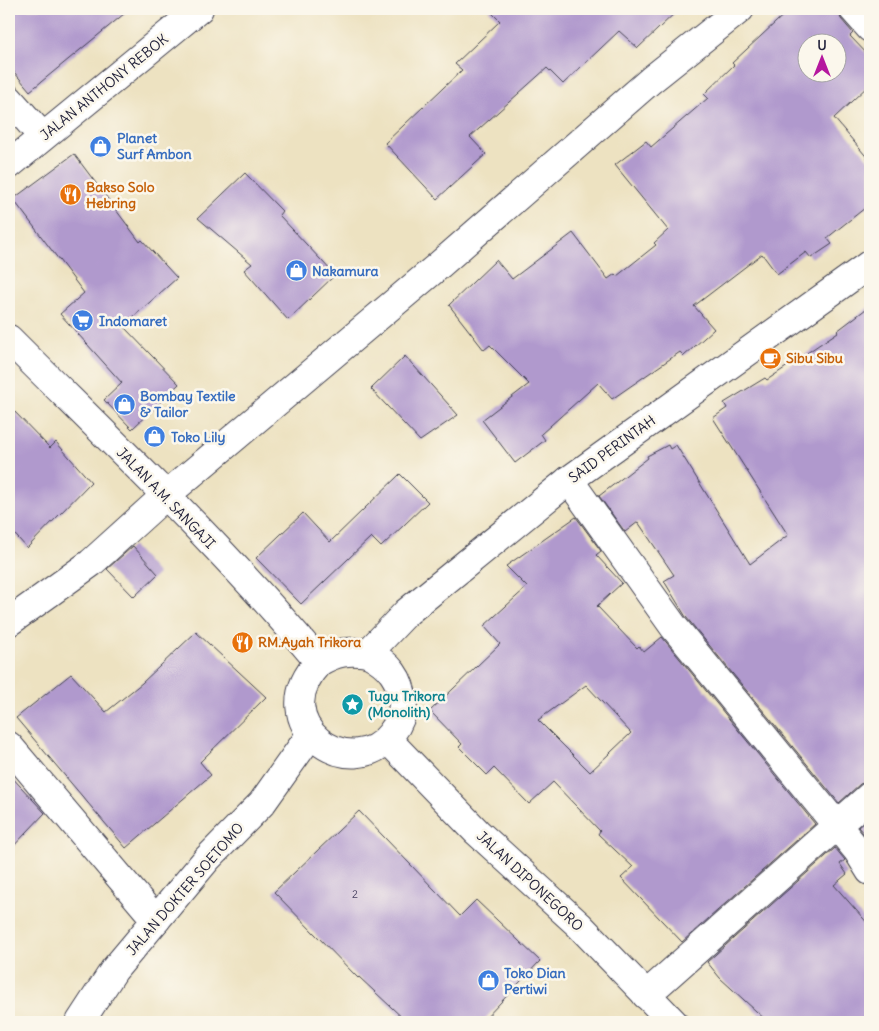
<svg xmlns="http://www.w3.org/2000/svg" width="879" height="1031" font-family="Delius,sans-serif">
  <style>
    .building { fill: #b099cd; fill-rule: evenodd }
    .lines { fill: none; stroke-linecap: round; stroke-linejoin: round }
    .minor-casing { stroke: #403f4f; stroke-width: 30 }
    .major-casing { stroke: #403f4f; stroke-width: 30 }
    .highway-casing { stroke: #403f4f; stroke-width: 30 }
    .minor { stroke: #fff; stroke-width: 28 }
    .major { stroke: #fff; stroke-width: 28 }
    .highway { stroke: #fff; stroke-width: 28 }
    .labels { text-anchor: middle; stroke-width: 5; stroke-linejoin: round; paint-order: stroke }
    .number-label { font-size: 11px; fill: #464060 }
    .street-label { font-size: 14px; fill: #22223b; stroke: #fbf7ec }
    .shop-label { font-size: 14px; font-weight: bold; fill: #366cbe; stroke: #fbf7ec; text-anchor: start }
    .food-label { font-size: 14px; font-weight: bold; fill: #c56008; stroke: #fbf7ec; text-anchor: start }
    .culture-label { font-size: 14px; font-weight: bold; fill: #0d838f; stroke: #fbf7ec; text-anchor: start }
  </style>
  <rect width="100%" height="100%" fill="#fbf7ec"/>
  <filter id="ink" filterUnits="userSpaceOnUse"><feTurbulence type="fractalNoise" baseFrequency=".02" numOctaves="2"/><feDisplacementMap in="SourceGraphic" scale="10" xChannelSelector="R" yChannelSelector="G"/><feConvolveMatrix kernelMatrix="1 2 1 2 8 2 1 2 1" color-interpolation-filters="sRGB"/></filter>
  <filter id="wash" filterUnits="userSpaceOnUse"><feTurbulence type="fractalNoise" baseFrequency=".0096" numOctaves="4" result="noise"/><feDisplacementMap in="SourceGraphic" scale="20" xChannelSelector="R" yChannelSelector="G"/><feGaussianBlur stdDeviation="1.12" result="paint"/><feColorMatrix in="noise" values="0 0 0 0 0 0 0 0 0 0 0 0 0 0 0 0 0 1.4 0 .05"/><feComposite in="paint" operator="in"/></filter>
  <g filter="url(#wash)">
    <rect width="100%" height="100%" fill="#ede2c1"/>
    <g id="blocks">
      <!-- building -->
      <path class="building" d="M9,9h121l-100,82 -21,-25z
        M488,9h191l-41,39 -19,-17 -56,53 -16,-16 -77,69 16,17 -49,45 -52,-56 77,-73 -7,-6 45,-43z
        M790,9h48l3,10 12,14 -3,3 20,21v27l-36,34 36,43v43l-43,34 5,6 -21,14 -5,-6 -29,22 -15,-20 -68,52 20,23 -30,27 -4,-4 -68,47 -14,-16 -57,51 4,6 -30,23 -33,-43 47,-36 -39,-39 -6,5 -35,-45 47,-45 16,19 61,-46 35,46 7,-5 2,2 39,-31 -2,-2 14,-13 -53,-65 31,-24 5,6 57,-49 -4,-4 30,-29 -2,-2zM806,42h30v30h-30z
        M74,154l66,88 2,-2 35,38 -54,48 56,58 -47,45 -28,-29 18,-17 -62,-69 24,-21 -71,-94z
        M245,173l37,38 -3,4 56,60 -47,45 -44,-50 8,-6 -54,-46z
        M870,306v475l-10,3 -21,19 -153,-186 -22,-36 10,-6 -36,-53 -13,10 -26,-36 49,-38 -1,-2 21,-11 2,4 6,-4 74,119 38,-29 -75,-117 14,-10 -3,-5 41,-25 2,2 71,-48 -1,-1z
        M405,356l53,59 -38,26 -49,-52z
        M9,406l41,42 6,-6 35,40 -64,66 -18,-20z
        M400,474l28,28 -47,45 -10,-10 -70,67 -45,-46 47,-45 27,29z
        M576,517l25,34 -5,4 26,28 -25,23 40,42 2,-2 5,6 18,-15 153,187 -133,118 -61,-64 12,-11 -35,-33 2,-3 -47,-49 -24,22 -35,-36 -7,7 -28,-28 3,-3 -32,-33 70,-67 -16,-18 43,-39 -21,-21zM586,685l45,48 -41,39 -52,-52z
        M133,546l25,28 -24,23 -27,-28z
        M196,632l70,65 -66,65 11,13 -85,73 -110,-130 55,-44 35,38 36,-29z
        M9,774l36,39 -36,38z
        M359,811l101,105 16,-16 64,61 -58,61h-75l-48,-45 -1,1 -84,-86z
        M870,817v24l-12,-14z
        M835,848l10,12 -5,4 7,10 -13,11 36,41v96h-102l-48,-44 -13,-16z"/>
    </g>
  </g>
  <g filter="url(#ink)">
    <use href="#blocks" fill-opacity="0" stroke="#403f4f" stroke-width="1"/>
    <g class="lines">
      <defs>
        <path id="minor" d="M853,9l17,19
          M9,99l34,38
          M9,165l190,-156
          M569,480l105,147 183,223 13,21
          M9,622l82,-59 74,-67 272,-229 214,-187 89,-71
          M9,746l147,174
          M646,995l224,-199"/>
        <path id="major" d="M319,662c17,-10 29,-12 49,-9l39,-41 162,-132 301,-216
          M80,1022l34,-52 93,-111 55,-56 49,-69"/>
        <path id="highway" d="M9,339c105,105 214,208 310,323 -58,62 33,124 72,72 7,-9 12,-20 12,-31 -2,-25 -14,-39 -35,-50
          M387,739l90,93 102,93 94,97"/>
      </defs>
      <!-- minor casing -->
      <use href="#minor" class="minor-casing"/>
      <!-- major casing -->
      <use href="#major" class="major-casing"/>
      <!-- highway casing -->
      <use href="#highway" class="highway-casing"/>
      <!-- minor -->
      <use href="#minor" class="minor"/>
      <!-- major -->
      <use href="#major" class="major"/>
      <!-- highway -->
      <use href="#highway" class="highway"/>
    </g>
  </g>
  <!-- icons -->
  <defs>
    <symbol id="shop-disc" viewBox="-11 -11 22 22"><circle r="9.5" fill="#3f7fe0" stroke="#fbf7ec"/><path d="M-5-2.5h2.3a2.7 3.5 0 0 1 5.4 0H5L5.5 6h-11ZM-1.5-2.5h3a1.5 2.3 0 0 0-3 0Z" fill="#fff"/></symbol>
    <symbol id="restaurant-disc" viewBox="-11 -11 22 22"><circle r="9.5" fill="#e8710a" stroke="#fbf7ec"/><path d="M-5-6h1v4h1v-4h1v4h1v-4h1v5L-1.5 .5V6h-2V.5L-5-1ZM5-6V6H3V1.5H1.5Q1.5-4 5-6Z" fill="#fff"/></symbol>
    <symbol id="supermarket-disc" viewBox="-11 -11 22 22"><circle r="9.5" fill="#3f7fe0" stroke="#fbf7ec"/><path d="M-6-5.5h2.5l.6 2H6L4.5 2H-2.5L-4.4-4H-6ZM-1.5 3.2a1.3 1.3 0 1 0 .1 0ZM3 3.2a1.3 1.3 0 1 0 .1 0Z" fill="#fff"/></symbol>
    <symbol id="cafe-disc" viewBox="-11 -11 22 22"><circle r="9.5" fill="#e8710a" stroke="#fbf7ec"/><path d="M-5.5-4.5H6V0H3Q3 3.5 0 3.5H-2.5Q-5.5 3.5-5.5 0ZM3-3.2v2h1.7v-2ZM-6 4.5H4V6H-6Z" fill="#fff"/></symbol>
    <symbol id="sight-disc" viewBox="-11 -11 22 22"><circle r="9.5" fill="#0f9aa8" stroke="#fbf7ec"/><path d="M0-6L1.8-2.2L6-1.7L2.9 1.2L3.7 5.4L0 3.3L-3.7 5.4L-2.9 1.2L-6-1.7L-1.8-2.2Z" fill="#fff"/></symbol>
  </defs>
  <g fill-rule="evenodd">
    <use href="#shop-disc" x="88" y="134" width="25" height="25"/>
    <use href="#restaurant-disc" x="58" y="182" width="25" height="25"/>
    <use href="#shop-disc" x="284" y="258" width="25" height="25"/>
    <use href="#supermarket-disc" x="70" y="308" width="25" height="25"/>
    <use href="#cafe-disc" x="758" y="346" width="25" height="25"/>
    <use href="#shop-disc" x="112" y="392" width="25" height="25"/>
    <use href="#shop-disc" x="142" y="424" width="25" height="25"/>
    <use href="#restaurant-disc" x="230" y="630" width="25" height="25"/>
    <use href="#sight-disc" x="340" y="692" width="25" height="25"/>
    <use href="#shop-disc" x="476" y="968" width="25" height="25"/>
  </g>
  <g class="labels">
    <!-- number labels -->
    <g class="number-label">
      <text x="355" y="898">2</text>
    </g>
    <!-- street labels -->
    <g class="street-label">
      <text transform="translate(104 87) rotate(-39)" y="5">JALAN ANTHONY REBOK</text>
      <text transform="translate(612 449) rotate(-36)" y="5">SAID PERINTAH</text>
      <text transform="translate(166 498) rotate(46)" y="5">JALAN A.M. SANGAJI</text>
      <text transform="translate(530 881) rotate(43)" y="5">JALAN DIPONEGORO</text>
      <text transform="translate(185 889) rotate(-49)" y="5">JALAN DOKTER SOETOMO</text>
    </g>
    <!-- shop labels -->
    <g class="shop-label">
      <text x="117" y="143">Planet<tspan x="117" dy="16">Surf Ambon</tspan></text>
      <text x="312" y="276">Nakamura</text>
      <text x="99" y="326">Indomaret</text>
      <text x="140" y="401">Bombay Textile<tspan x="140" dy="16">&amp; Tailor</tspan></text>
      <text x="171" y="442">Toko Lily</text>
      <text x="504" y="978">Toko Dian<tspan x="504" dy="16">Pertiwi</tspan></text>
    </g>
    <!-- food labels -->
    <g class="food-label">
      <text x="86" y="192">Bakso Solo<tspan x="86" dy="16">Hebring</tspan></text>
      <text x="786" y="363">Sibu Sibu</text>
      <text x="258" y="647">RM.Ayah Trikora</text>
    </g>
    <!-- culture labels -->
    <g class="culture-label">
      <text x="368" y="701">Tugu Trikora<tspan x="368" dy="16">(Monolith)</tspan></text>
    </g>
  </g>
  <!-- margin -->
  <rect width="879" height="1031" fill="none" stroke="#fbf7ec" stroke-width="30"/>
  <!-- north arrow -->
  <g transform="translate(822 58)"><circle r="24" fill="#fbf7ec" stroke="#a4a2a5"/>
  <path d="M0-4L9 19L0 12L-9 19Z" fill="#b5179e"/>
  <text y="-8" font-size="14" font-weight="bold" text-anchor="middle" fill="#22223b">U</text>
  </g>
</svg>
